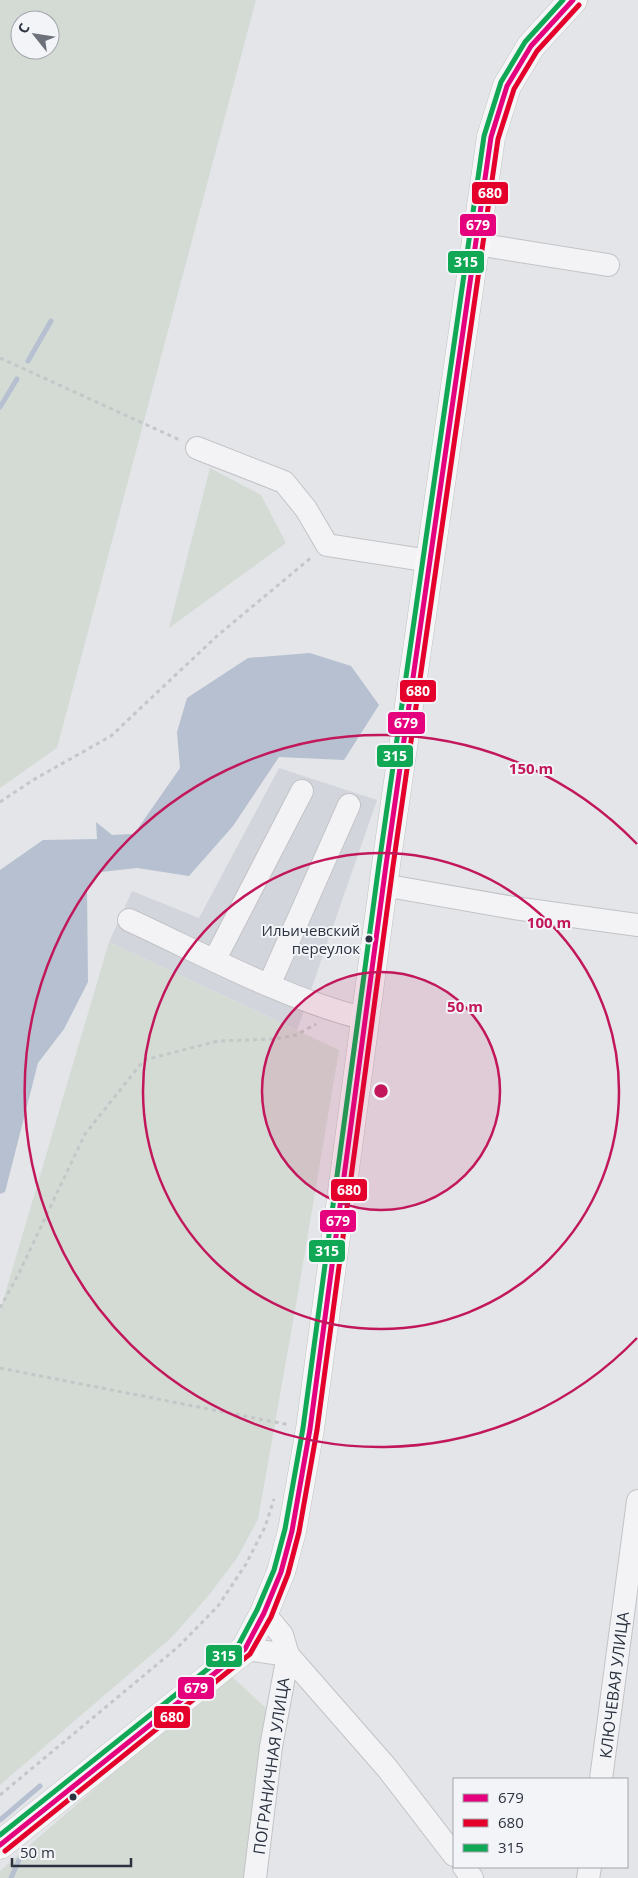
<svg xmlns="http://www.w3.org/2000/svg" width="638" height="1878" font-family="'Open Sans',sans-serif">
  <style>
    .built { fill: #d2d5db }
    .green { fill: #d4dbd5; fill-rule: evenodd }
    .water { fill: #b6c0d0 }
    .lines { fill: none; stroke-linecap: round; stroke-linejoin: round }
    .stream { stroke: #b6c0d0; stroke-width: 5 }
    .minor-casing { stroke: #c2c3c6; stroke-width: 24 }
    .major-casing { stroke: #c0c2c5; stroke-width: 29 }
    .path { stroke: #c4c6c8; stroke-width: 3; stroke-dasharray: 4 4; stroke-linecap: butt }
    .minor { stroke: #f3f3f5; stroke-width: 22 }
    .major { stroke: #f7f7f7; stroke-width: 28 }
    .bus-1-casing { stroke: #f2f4f7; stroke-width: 9 }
    .bus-2-casing { stroke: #f2f4f7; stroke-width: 9 }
    .bus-3-casing { stroke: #f2f4f7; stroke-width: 9 }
    .bus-1 { stroke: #e5007d; stroke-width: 5 }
    .bus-2 { stroke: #e4002b; stroke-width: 5 }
    .bus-3 { stroke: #10a855; stroke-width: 5 }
    .ring { fill: none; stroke: #c2185b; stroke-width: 2.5 }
    .bus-dot { fill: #2c323f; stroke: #f2f4f7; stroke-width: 2 }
    .labels { text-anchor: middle; stroke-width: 4; stroke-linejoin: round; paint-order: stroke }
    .bus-label { font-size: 15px; fill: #2c323f; stroke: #f2f4f7; text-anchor: end }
    .street-label { font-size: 16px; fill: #2c323f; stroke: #f2f4f7 }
    .centre { fill: #c2185b; stroke: #f2f4f7; stroke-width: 2.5 }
    .ring-label { font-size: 15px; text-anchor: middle; font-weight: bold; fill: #c2185b; stroke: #f2f4f7; stroke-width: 4; stroke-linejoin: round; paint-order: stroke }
    .line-badge { stroke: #f2f4f7; stroke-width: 2 }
    .badge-label { font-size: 14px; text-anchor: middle; font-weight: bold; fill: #fff }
  </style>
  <rect width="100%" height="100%" fill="#e3e5e8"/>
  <!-- built -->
  <path class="built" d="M279,768l98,32 -80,230 -188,-88 23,-51 67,27z"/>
  <!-- green -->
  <path class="green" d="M0,0h256l-199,748 -57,40zM20,20h30v30h-30z
    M210,468l51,27 25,48 -117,85z
    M109,942l230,108 -42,249 -39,220 -21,39 -28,37 -38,43 -171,147v-474z
    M228,1673l42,39 -22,166h-248v-7z"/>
  <!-- water -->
  <path class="water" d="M310,653l41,13 28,39 -35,55 -65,-3 -46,69 -44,50 -52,-8 -36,4 -14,17 1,93 -24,47 -26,34 -33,129 -5,2v-324l43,-30 54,-1 -1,-17 16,13 22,-1 46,-66 -3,-36 10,-34 61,-40z"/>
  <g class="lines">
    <!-- stream -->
    <path class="stream" d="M28,361l23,-40
      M0,407l17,-28
      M0,1820l40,-34
      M11,1878l8,-18"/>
    <defs>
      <path id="minor" d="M476,244l132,21
        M197,448l87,34 22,27 21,36 103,16
        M383,885l131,23 124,17
        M129,920c78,36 154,78 236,99
        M215,959l87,-168
        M269,985l80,-180
        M264,1613l18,22 6,20 99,113 67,87
        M245,1649l43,6
        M601,1779l37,-278
        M464,1867l8,11
        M255,1878l16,-131 17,-92
        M588,1878l2,-11"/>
      <path id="major" d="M0,1845l245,-196 19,-36 17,-41 11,-41 18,-102 76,-564 105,-728 16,-51 24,-40 42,-46"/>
    </defs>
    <!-- minor casing -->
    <use href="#minor" class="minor-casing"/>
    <!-- major casing -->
    <use href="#major" class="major-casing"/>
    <!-- path -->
    <path class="path" d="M0,358l182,83
      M0,802l33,-22 78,-44 106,-100 96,-80
      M0,1308l19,-35 66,-139 59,-74 74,-19 57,-2 21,-4 20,-11
      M0,1368l290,57
      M0,1795l178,-148 40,-41 28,-42 19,-37 9,-28"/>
    <!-- minor -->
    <use href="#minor" class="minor"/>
    <!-- major -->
    <use href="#major" class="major"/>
    <defs>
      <path id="bus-1" d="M0,1845l245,-196 19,-36 17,-41 11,-41 18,-102 76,-564 105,-728 16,-51 24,-40 42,-46"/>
      <path id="bus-2" d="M5,1851l245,-197 21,-37 17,-43 11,-42 18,-102 76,-564 105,-727 16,-50 23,-38 42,-46"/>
      <path id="bus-3" d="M0,1835l239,-191 18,-34 17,-40 11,-41 18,-101 76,-564 105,-728 17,-54 24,-40 38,-42"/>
    </defs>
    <!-- bus-1 casing -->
    <use href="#bus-1" class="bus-1-casing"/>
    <!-- bus-2 casing -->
    <use href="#bus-2" class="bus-2-casing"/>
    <!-- bus-3 casing -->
    <use href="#bus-3" class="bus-3-casing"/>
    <!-- bus-1 -->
    <use href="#bus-1" class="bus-1"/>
    <!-- bus-2 -->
    <use href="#bus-2" class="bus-2"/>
    <!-- bus-3 -->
    <use href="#bus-3" class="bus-3"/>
  </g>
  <!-- distance rings -->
  <circle cx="381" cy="1091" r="119" fill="#c2185b" fill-opacity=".12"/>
  <g class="ring">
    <circle cx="381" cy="1091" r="119"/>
    <circle cx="381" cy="1091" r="238"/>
    <path d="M637 1338A356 356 0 1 1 637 844"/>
  </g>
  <!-- markers -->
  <g class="bus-dot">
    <circle cx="369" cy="939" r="4.5"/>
    <circle cx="73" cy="1797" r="4.5"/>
  </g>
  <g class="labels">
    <!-- bus labels -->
    <g class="bus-label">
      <text x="360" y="936">Ильичевский<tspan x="360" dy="18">переулок</tspan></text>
    </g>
    <!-- street labels -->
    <g class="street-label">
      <text transform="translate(614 1685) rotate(-83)" y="6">КЛЮЧЕВАЯ УЛИЦА</text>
      <text transform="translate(271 1766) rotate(-82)" y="6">ПОГРАНИЧНАЯ УЛИЦА</text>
    </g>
  </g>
  <circle cx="381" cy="1091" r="8" class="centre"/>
  <g class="ring-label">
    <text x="531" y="774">150 m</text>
    <text x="549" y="928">100 m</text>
    <text x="465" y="1012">50 m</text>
  </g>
  <g class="line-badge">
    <rect x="471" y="181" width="38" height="24" rx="5" fill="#e4002b"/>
    <rect x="459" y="213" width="38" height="24" rx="5" fill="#e5007d"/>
    <rect x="447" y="250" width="38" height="24" rx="5" fill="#10a855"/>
    <rect x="399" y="679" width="38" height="24" rx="5" fill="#e4002b"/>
    <rect x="387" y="711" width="39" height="24" rx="5" fill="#e5007d"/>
    <rect x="376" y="744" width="38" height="24" rx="5" fill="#10a855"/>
    <rect x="330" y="1178" width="38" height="24" rx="5" fill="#e4002b"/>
    <rect x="319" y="1209" width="38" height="24" rx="5" fill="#e5007d"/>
    <rect x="308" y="1239" width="38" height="24" rx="5" fill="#10a855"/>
    <rect x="205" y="1644" width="38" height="24" rx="5" fill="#10a855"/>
    <rect x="177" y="1676" width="38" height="24" rx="5" fill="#e5007d"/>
    <rect x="153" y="1705" width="38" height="24" rx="5" fill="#e4002b"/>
  </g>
  <g class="badge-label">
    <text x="490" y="198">680</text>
    <text x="478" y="230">679</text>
    <text x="466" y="267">315</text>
    <text x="418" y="696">680</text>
    <text x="406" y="728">679</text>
    <text x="395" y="761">315</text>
    <text x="349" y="1195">680</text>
    <text x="338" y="1226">679</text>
    <text x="327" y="1256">315</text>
    <text x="224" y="1661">315</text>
    <text x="196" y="1693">679</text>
    <text x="172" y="1722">680</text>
  </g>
  <!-- legend -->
  <rect x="453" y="1778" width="175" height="90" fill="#f2f4f7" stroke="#a3a6ad"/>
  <rect x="463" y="1794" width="25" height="8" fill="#e5007d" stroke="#a3a6ad"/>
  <text x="498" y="1803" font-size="15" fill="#2c323f">679</text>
  <rect x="463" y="1819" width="25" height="8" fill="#e4002b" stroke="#a3a6ad"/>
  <text x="498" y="1828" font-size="15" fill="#2c323f">680</text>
  <rect x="463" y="1844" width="25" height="8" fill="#10a855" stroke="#a3a6ad"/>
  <text x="498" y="1853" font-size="15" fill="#2c323f">315</text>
  <!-- north arrow -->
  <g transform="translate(35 35) rotate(300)"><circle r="24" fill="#f2f4f7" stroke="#a3a6ad"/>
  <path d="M0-4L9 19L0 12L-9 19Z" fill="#6c717a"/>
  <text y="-8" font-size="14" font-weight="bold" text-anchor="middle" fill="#2c323f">С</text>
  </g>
  <!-- scale -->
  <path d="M12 1858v8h119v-8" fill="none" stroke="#2c323f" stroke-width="2.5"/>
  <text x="20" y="1858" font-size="15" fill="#2c323f" stroke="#f2f4f7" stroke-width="4" paint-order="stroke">50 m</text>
</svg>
